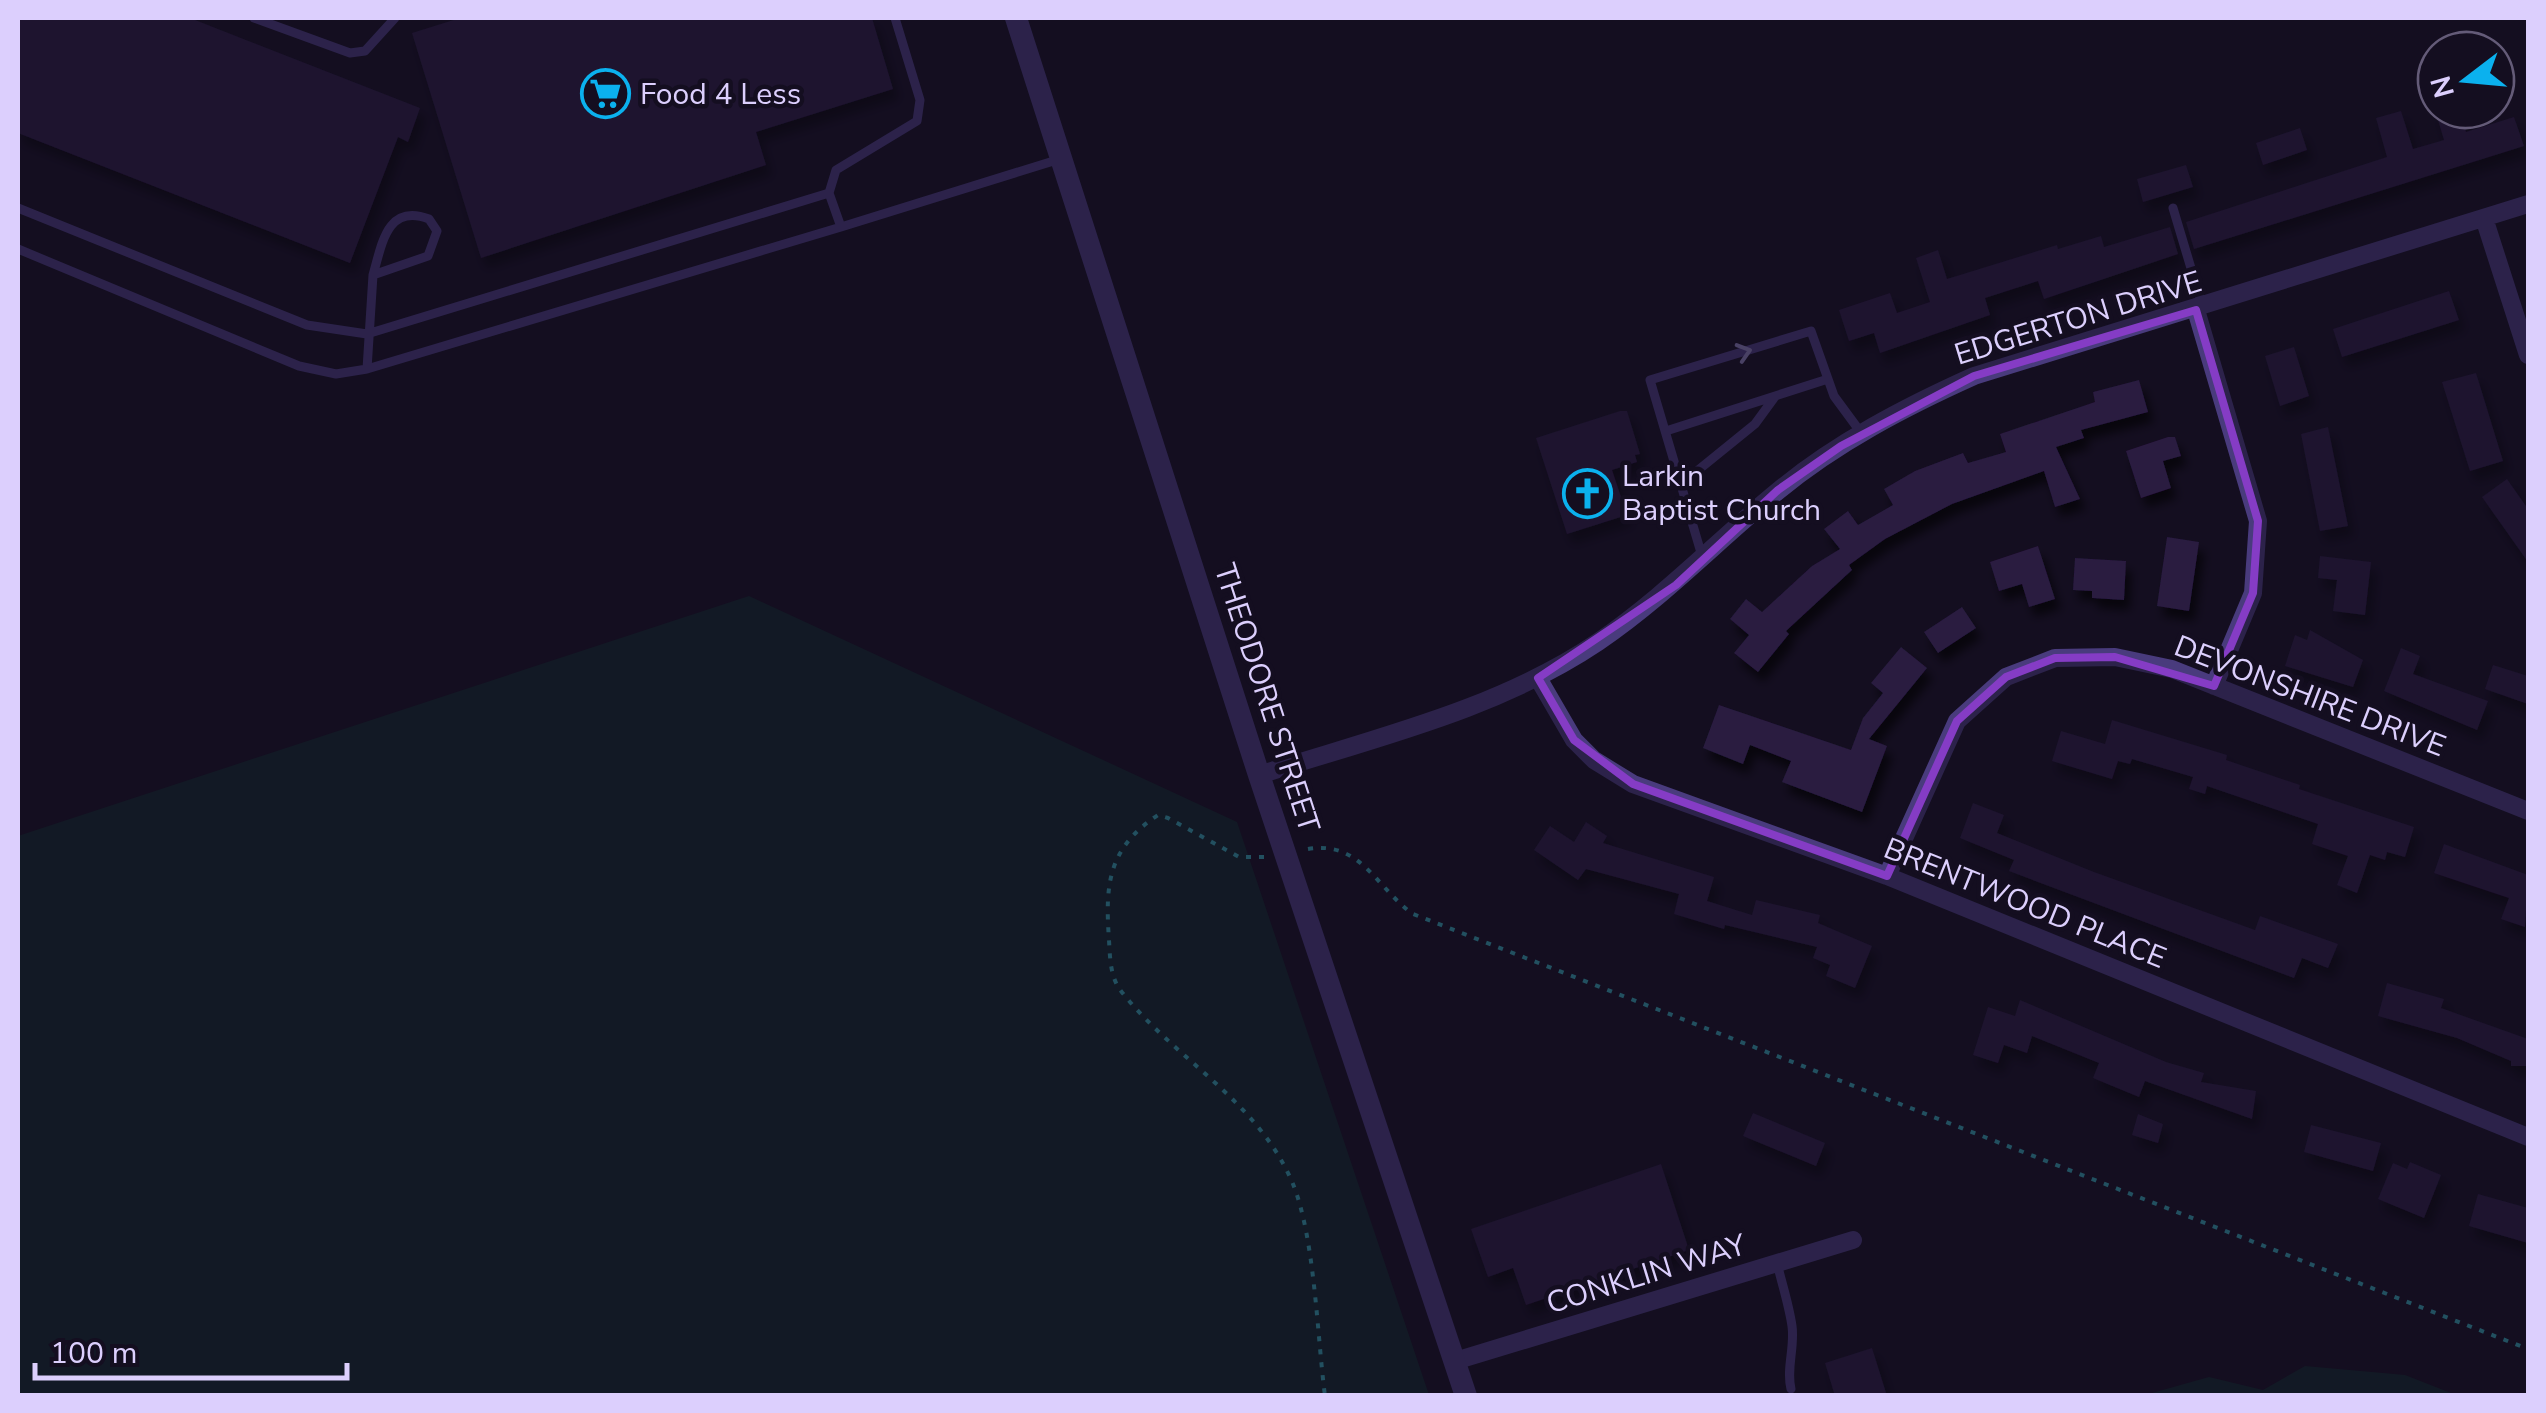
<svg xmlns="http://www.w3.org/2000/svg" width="2546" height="1413" font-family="'Nunito Sans',sans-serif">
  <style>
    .green { fill: #11272a }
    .building { fill: #291b40; filter: url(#shadow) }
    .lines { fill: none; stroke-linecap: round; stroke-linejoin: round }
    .path { stroke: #33a0ad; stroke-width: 4; stroke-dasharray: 5 8; stroke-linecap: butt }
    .service { stroke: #493b7d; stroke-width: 9 }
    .minor { stroke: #493b7d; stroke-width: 18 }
    .tertiary { stroke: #493b7d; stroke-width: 22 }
    .oneway { stroke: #8b7eb7 }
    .marked { fill: none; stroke: #853cc5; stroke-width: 8; stroke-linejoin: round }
    .labels { text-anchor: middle; stroke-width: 9; stroke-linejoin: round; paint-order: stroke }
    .poi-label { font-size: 30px; fill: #dccffd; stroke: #140e20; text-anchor: start }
    .street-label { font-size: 30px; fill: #dccffd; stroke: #140e20 }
  </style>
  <defs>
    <filter id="shadow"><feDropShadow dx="5.5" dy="10" stdDeviation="5" flood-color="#0009"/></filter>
  </defs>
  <rect width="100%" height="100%" fill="#140e20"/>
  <!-- green -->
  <path class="green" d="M749,596l488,226 192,573h-1411v-559z
    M2305,1366l100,9 51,20h-311l64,-18 54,13z"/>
  <!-- building -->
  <path class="building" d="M18,18h172l230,90 -12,34 -10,-5 -48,126 -332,-130z
    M460,18h412l21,71 -137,43 10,33 -285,93 -69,-225z
    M2435,110h24l7,22 48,-15 10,29 -330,103 -8,-27 201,-65 -11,-39 25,-7 12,38 31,-9z
    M2300,128l7,22 -44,15 -7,-22z
    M2186,165l7,22 -50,15 -6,-23z
    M2170,227l8,27 -134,45 -6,-18 -53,17 5,17 -110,38 -6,-20 -25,8 -10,-31 51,-17 7,20 33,-11 -14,-44 22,-8 9,29 110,-34 1,4 43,-13 3,11z
    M2449,291l10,29 -117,37 -9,-28z
    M2294,347l15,49 -29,10 -15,-50z
    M2476,373l27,88 -33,10 -28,-89z
    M2139,380l9,32 -67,18 3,8 -28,9 24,52 -25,8 -11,-36 -92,33 -67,35 -36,26 3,5 -66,61 3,3 -31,38 -24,-19 15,-18 -19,-16 16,-20 16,13 50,-46 28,-17 -16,-20 24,-18 10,14 35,-20 -9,-16 31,-18 48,-18 5,10 38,-11 -6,-18 95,-32 -2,-10z
    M1620,411h7l13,43 -5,1 2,7 -25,8 15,45 -60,19 -31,-96z
    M2328,427l20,99 -28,5 -19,-97z
    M2168,437h7l6,19 -18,5 8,27 -30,10 -15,-47z
    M2507,479l21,30v53l-46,-65z
    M2167,537l32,5 -10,69 -32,-5z
    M2038,546l17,53 -26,8 -7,-23 -23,7 -9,-29z
    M2320,556l51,6 -6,53 -32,-4 4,-31 -19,-2z
    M2075,558l51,3 -2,39 -32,-2v-7l-19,-1z
    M1962,607l14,21 -38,25 -14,-21z
    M2310,630l53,30 -10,27 -68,-21 10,-31 12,5z
    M1901,647l26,21 -58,71 18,7 -25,66 -80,-30 9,-21 -41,-16 -7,19 -40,-16 16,-43 132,45 12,-32 20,-25 -12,-10z
    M2401,648l19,8 -7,18 75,27 -11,29 -93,-39z
    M2493,665l35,11v28l-43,-15z
    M2112,720l115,35 -1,5 74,25 -1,4 115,38 -9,30 -18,-5 -2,8 -15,-5 -13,38 -20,-8 11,-29 -36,-12 6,-20 -111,-38 -2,8 -16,-5 4,-12 -61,-18 -2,5 -12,-3 -6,18 -60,-18 9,-30 44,13z
    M1973,803l31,12 -7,18 97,39 161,58 5,-14 78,28 -10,24 -26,-10 -8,20 -285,-107 5,-11 -54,-22z
    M1586,822l21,14 -4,7 111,34 -7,24 45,14 4,-15 64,15 -2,8 54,23 -17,42 -29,-12 4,-11 -17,-7 4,-11 -92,-22 -1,4 -50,-15 5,-20 -93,-25 -8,11 -44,-30 16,-24 24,16z
    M2444,844l84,31 -3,52 -24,-8 8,-21 -75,-25z
    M2387,983l57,16 -3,9 87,31v27h-17v-5l-54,-23 -79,-22z
    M2020,1000l146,62 38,11 -3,9 55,9 -4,28 -107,-38 -6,16 -46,-19 6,-15 -67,-27 -5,17 -23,-8 -6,18 -25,-8 15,-48 27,9z
    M1753,1113l72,30 -9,23 -73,-30z
    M2138,1114l25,10 -5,19 -26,-8z
    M2311,1125l70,18 -8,28 -69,-19z
    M2410,1162l31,13 -17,43 -46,-19 15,-36 14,6z
    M1661,1164l28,86 -163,55 -13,-37 -25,9 -17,-48z
    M2478,1194l50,14v35l-59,-17z
    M1872,1348l15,48h-52l-10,-33z"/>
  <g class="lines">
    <!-- path -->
    <path class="path" d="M1308,849c53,-9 68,39 105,65l1115,435
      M1264,857h-25l-71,-39 -10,-3c-50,33 -53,69 -49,125 1,17 1,37 12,51 54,69 137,109 172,193 22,55 24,151 32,212"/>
    <!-- service -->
    <path class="service" d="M254,18l96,35 15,-2 30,-33
      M895,18l25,82 -3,21 -81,49 -7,23 12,34 219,-68
      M18,208l289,117 60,9 462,-141
      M2173,208l29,97
      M18,249l281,117 37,8 31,-5 474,-142
      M367,369l6,-94 55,-19 9,-25 -8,-12c-42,-16 -47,25 -56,56
      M1666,431l162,-52
      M1681,484l74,-60 19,-26
      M1702,556l-52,-176 161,-49 23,65 28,38
      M1777,1263c5,21 12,42 15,63 3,22 -6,42 -1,63"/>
    <!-- minor -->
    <path class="minor" d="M2484,218l44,137
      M2196,310l62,211 -5,72 -39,93
      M1538,678l36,62 20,20 39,24 254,92 641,261
      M1259,775c115,-37 238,-65 339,-133 66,-45 119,-101 180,-151 58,-48 127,-84 196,-115l554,-172
      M1887,876l70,-155 49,-44 49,-19 60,-1 57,12 356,142
      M1455,1361l398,-121"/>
    <!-- tertiary -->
    <path class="tertiary" d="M1016,18l243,757 207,621"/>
  </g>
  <!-- one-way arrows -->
  <defs><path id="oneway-chevron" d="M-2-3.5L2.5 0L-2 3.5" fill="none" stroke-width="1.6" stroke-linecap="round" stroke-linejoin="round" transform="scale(2.5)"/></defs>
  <use class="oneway" href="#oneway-chevron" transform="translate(1744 352) rotate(-17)"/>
  <!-- marked area -->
  <path d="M0 0H2546V1413H0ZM2196,310l62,211 -5,72 -39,93 -99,-29 -60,1 -49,19 -49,44 -70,155 -254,-92 -59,-44 -36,-62 138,-93 102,-95 63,-44 133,-70z" fill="#140e20" fill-opacity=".55" fill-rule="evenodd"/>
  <path class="marked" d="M2196,310l62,211 -5,72 -39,93 -99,-29 -60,1 -49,19 -49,44 -70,155 -254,-92 -59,-44 -36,-62 138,-93 102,-95 63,-44 133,-70z"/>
  <!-- icons -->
  <defs>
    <symbol id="supermarket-ring" viewBox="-11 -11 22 22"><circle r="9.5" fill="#140e20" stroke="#0bb1ee" stroke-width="1.5"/><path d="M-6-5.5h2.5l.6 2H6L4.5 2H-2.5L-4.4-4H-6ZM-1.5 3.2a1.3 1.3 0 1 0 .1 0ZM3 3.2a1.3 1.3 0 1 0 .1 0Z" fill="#0bb1ee"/></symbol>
    <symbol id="church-ring" viewBox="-11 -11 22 22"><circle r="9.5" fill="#140e20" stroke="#0bb1ee" stroke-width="1.5"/><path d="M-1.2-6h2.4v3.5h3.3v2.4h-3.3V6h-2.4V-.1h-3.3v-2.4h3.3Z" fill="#0bb1ee"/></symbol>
  </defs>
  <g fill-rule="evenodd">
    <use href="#supermarket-ring" x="578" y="66" width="55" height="55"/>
    <use href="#church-ring" x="1560" y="466" width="55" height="55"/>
  </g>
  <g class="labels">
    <!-- poi labels -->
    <g class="poi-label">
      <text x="640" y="104">Food 4 Less</text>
      <text x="1622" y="486">Larkin<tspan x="1622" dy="34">Baptist Church</tspan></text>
    </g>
    <!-- street labels -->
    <g class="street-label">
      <text transform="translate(2078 318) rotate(-17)" y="10">EDGERTON DRIVE</text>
      <text transform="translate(2310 696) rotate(21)" y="10">DEVONSHIRE DRIVE</text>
      <text transform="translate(1267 698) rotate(72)" y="10">THEODORE STREET</text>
      <text transform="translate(2025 903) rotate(22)" y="10">BRENTWOOD PLACE</text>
      <text transform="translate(1646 1274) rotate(-17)" y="10">CONKLIN WAY</text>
    </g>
  </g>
  <!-- border -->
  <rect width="2546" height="1413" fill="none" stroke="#dccffd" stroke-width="40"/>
  <!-- north arrow -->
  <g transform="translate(2466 80) rotate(254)"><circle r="48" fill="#140e20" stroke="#645b78" stroke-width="2.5"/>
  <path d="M0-8L18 38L0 25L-18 38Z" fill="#0bb1ee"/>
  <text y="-15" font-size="28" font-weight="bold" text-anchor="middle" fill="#dccffd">N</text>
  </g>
  <!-- scale -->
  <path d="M35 1363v15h312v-15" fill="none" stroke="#dccffd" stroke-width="5"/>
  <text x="50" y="1363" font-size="30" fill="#dccffd" stroke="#140e20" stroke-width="8" paint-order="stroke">100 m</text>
</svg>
